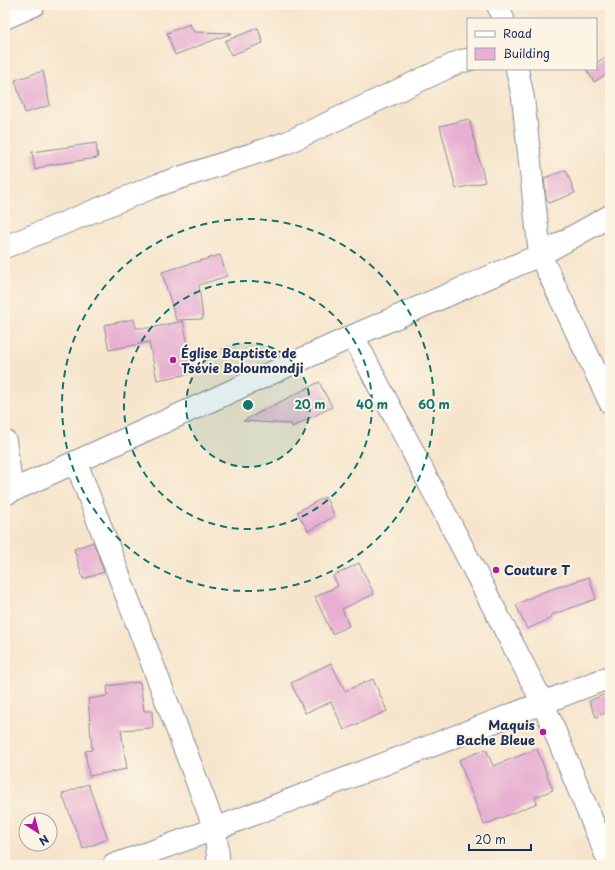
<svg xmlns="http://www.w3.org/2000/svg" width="615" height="870" font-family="'Playpen Sans',sans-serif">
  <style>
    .building { fill: #e7afd1 }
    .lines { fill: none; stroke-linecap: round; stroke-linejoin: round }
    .minor-casing { stroke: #888a95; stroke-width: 24 }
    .minor { stroke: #fff; stroke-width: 22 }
    .ring { fill: none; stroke: #0f766e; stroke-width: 2; stroke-dasharray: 7 5 }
    .poi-dot { fill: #b5179e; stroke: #fcf5e5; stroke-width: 1.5 }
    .labels { text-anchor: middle; stroke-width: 4; stroke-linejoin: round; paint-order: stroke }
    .poi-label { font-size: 13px; font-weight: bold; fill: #1b2f5e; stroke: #fcf5e5; text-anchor: start }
    .centre { fill: #0f766e; stroke: #fcf5e5; stroke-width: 2 }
    .ring-label { font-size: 12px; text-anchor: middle; font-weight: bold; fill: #0f766e; stroke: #fcf5e5; stroke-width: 4; stroke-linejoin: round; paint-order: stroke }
  </style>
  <rect width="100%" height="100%" fill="#fcf5e5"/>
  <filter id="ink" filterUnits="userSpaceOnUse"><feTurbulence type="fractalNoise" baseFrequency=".025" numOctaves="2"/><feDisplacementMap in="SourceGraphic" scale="8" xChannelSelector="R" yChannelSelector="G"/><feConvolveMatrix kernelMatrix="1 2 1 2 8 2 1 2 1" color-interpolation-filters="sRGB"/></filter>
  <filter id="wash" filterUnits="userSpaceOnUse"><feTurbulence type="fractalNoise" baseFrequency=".012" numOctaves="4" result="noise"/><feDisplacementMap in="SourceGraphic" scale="16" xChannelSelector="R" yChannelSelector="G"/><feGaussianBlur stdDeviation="0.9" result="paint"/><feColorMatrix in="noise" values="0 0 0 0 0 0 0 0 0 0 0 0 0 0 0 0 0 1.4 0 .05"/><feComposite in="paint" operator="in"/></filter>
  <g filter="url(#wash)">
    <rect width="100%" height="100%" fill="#f6e5cc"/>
    <g id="blocks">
      <!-- building -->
      <path class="building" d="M190,24l4,8 38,1 -57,22 -8,-22z
        M258,28l5,15 -32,12 -6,-14z
        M610,54v18l-16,10 -8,-13h10v-6z
        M43,71l7,34 -25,8 -10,-33z
        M469,119l16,63 -29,7 -16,-63z
        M96,143l2,15 -50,7 -13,5 -3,-18z
        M566,170l9,23 -26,10 -3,-6 -2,-19z
        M220,255l7,21 -28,9 4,34 -27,1 -14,-48z
        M134,319l2,9h15l32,-7 11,52 -37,7 -8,-38 -40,8 -5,-25z
        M319,382l13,25 -40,20 -1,-3 -48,-3z
        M325,497l10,19 -27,15 -11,-19z
        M93,542l11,30 -21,7 -9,-30z
        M359,563l15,31 -32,15 7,17 -17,8 -17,-37 23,-11 -5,-10z
        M589,577l7,22 -45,16 1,3 -25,11 -11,-24 24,-12z
        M331,663l14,28 28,-12 14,32 -43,19 -13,-28 -26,11 -14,-30z
        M140,682l4,29h8l1,17 -32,2 6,39 -38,7 -4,-25 7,-1 -4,-51 20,-3 -1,-10z
        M610,692v19l-14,6 -7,-16z
        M486,749l7,17 44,-17 16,41 -18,7 2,6 -53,22 -25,-65z
        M88,784l20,55 -25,10 -21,-55z"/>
    </g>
  </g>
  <g filter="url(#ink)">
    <use href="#blocks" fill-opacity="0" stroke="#888a95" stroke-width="1"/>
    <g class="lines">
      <defs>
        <path id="minor" d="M498,5l5,14
          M5,18l29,-13
          M517,69l6,29 17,157 70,147
          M5,247l153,-62 128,-42 175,-82 7,-1
          M353,336l190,367 67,161
          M5,441l7,50
          M76,462l139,367 4,36
          M5,494l348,-158 187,-81 70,-39
          M114,865l101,-36 395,-152"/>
      </defs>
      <!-- minor casing -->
      <use href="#minor" class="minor-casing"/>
      <!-- minor -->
      <use href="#minor" class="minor"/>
    </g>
  </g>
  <!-- distance rings -->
  <circle cx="248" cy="405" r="62" fill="#0f766e" fill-opacity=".12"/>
  <g class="ring">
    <circle cx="248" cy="405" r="62"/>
    <circle cx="248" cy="405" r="124"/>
    <circle cx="248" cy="405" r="186"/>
  </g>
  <!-- markers -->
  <g class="poi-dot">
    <circle cx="173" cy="360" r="4"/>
    <circle cx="496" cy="570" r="4"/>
    <circle cx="543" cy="732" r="4"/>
  </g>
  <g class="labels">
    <!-- poi labels -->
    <g class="poi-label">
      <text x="181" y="358">Église Baptiste de<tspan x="181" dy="15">Tsévie Boloumondji</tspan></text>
      <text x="504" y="575">Couture T</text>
      <text x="535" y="730" text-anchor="end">Maquis<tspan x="535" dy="15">Bache Bleue</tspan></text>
    </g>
  </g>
  <circle cx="248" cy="405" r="6" class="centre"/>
  <g class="ring-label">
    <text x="310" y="409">20 m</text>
    <text x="372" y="409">40 m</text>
    <text x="434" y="409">60 m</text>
  </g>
  <!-- margin -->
  <rect width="615" height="870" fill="none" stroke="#fcf5e5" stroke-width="20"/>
  <!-- legend -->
  <rect x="467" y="18" width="130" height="52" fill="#fcf5e5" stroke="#a2a6af"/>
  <rect x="475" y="31" width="20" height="6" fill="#ffffff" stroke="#a2a6af"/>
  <text x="503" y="38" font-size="12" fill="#1b2f5e">Road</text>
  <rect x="475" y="48" width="20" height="12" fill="#e7afd1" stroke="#a2a6af"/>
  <text x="503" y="58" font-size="12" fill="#1b2f5e">Building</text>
  <!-- north arrow -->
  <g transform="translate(38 832) rotate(144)"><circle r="19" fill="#fcf5e5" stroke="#a2a6af"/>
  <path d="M0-3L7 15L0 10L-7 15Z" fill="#b5179e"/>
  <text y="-6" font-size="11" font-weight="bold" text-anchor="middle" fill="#1b2f5e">N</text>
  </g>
  <!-- scale -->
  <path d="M469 844v6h62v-6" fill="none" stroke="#1b2f5e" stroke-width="2"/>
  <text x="475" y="844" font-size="12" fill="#1b2f5e" stroke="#fcf5e5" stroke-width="3" paint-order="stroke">20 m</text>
</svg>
